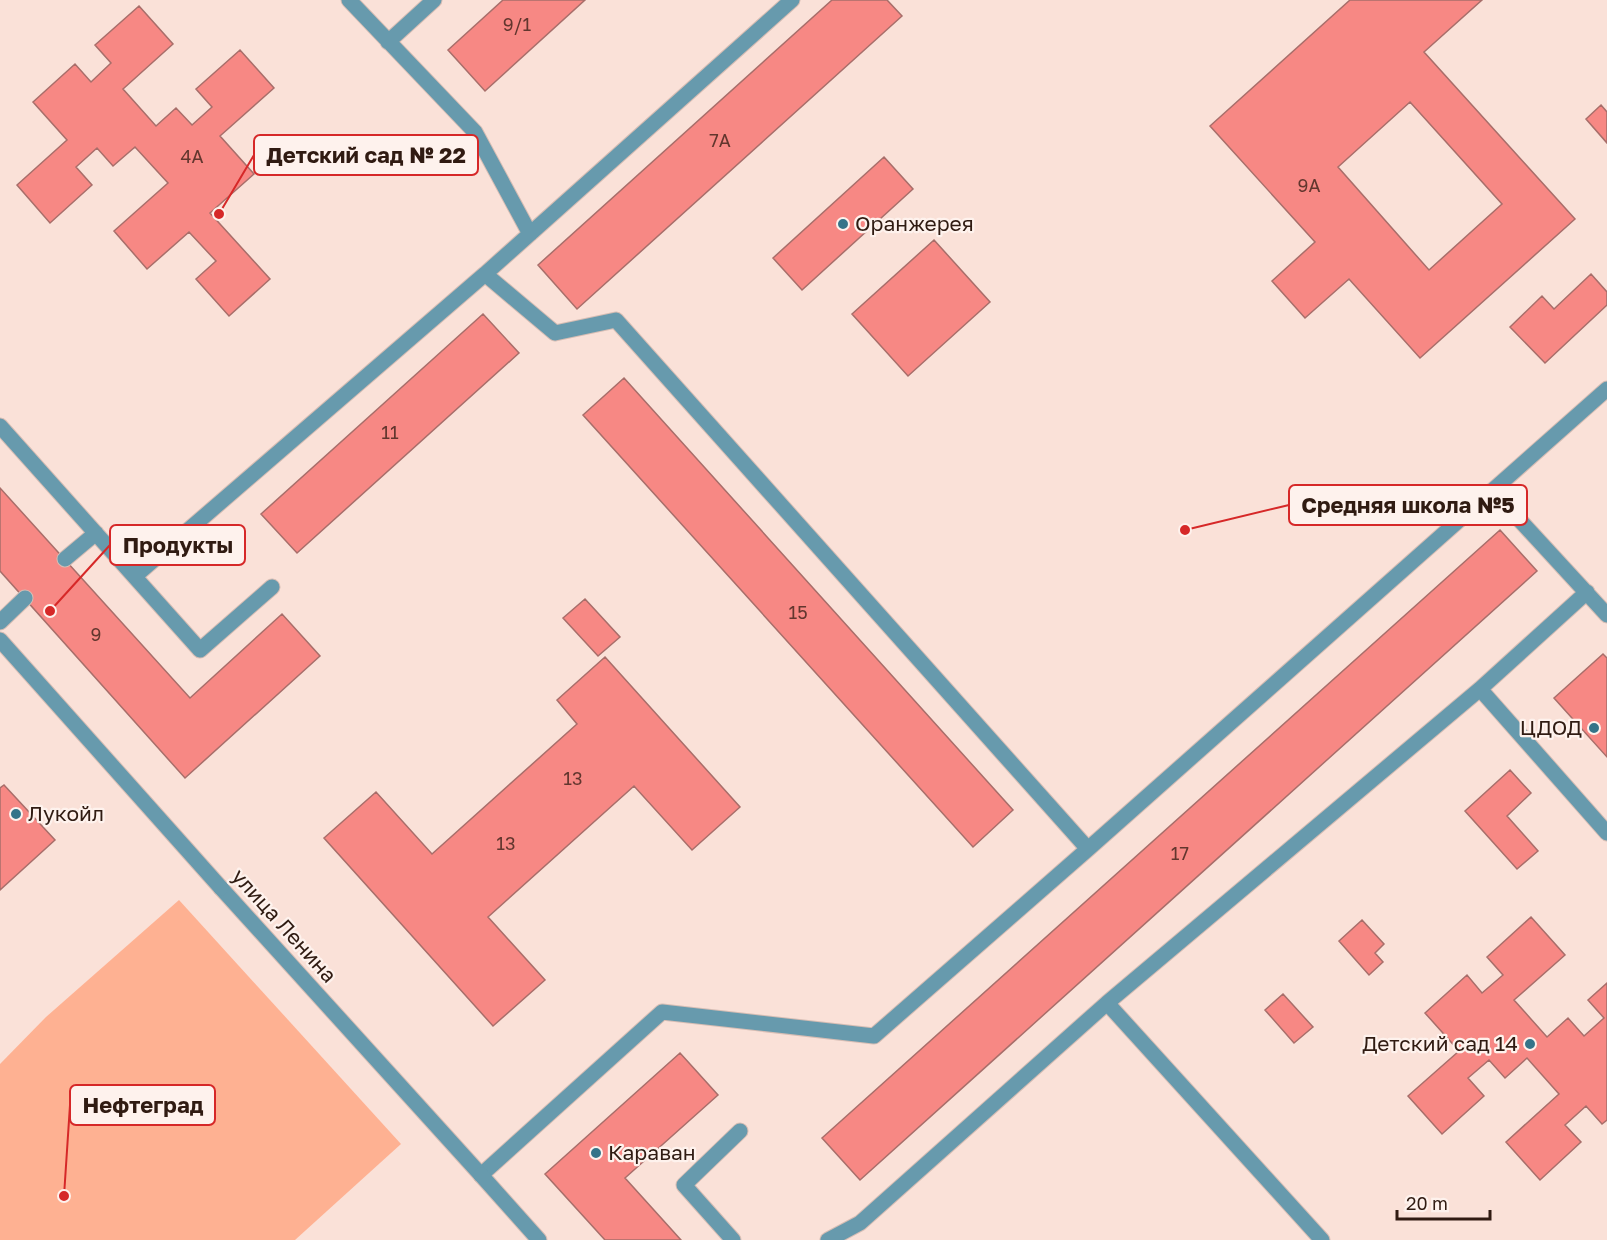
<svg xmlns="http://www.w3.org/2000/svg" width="1607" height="1240" font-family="'Golos Text',sans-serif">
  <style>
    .green { fill: #feb192 }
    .building { fill: #f78884; stroke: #a86e6a; stroke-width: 1.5; fill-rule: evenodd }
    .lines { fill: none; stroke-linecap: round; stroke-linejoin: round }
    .service-casing { stroke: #d6bdb4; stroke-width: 17 }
    .pedestrian-casing { stroke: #d6bdb4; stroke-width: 17 }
    .tertiary-casing { stroke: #d6bdb4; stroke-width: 17 }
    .service { stroke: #679aad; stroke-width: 15 }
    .pedestrian { stroke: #679aad; stroke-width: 15 }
    .tertiary { stroke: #679aad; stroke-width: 15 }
    .poi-dot { fill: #357489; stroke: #fef2ed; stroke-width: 2 }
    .labels { text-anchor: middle; stroke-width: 4.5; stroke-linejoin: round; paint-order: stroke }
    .number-label { font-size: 18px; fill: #62362e }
    .poi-label { font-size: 21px; fill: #301b12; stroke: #fef2ed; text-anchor: start }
    .street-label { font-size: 21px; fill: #301b12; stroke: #fef2ed }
    .leader { fill: none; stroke: #d62828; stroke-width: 2 }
    .callout-dot { fill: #d62828; stroke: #fef2ed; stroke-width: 2 }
    .callout { fill: #fef2ed; stroke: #d62828; stroke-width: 2 }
    .callout-label { font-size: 22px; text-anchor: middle; font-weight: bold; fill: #301b12 }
  </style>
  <rect width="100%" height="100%" fill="#fae1d8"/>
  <!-- green -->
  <path class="green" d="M179,900l222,244 -106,96h-295v-176l46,-47z"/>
  <!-- building -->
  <path class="building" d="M503,0h82l-100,91 -37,-41z
    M832,0h55l15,16 -325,293 -39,-44z
    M1350,0h132l-58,52 151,167 -155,139 -71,-79 -44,39 -33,-37 43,-39 -105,-116zM1410,102l92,102 -73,66 -91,-103z
    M139,6l34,38 -50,45 33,37 20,-18 16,17 20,-18 -16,-18 44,-39 34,38 -54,48 34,38 -44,39 60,66 -41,37 -33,-37 20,-18 -27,-29 -42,37 -33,-38 54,-48 -33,-36 -22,19 -16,-18 -21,19 16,18 -42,38 -33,-38 50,-45 -34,-38 42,-38 16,18 20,-19 -16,-18z
    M1601,105l6,7v31l-21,-24z
    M884,157l29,32 -111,101 -29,-32z
    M934,240l56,62 -82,74 -56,-62z
    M1591,274l16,18v13l-62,58 -35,-36 32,-31 12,13z
    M483,314l36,39 -222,200 -36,-39z
    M624,378l389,432 -40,37 -390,-432z
    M0,488l190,210 92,-84 38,42 -135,122 -185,-207z
    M1500,530l37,41 -677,609 -38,-42z
    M585,599l35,38 -22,19 -35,-38z
    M1603,654l4,4v99l-53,-59z
    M605,657l135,150 -48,43 -58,-64 -146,131 57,63 -52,46 -169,-188 52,-46 56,62 145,-130 -20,-24z
    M1510,770l21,23 -24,23 31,35 -21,18 -52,-58z
    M4,785l51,55 -55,50v-102z
    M1531,917l34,38 -51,45 33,37 21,-19 16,18 20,-18 -16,-18 19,-17v137l-5,4 -16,-18 -21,19 16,17 -41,38 -34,-38 53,-48 -32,-36 -22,20 -16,-18 -21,18 16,18 -42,38 -34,-38 51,-45 -34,-38 42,-38 15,18 21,-18 -16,-18z
    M1362,920l22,24 -9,9 8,9 -14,13 -30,-34z
    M1283,994l30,33 -19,16 -29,-33z
    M680,1053l38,42 -93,83 56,62h-76l-60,-66z"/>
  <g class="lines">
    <defs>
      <path id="service" d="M349,0l126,132 55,102
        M388,42l46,-42
        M485,274l307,-274
        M0,426l200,224 72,-63
        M1493,491l114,124
        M65,559l31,-26
        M135,576l350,-302 70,59 61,-13 472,529
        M0,622l25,-24
        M1480,689l127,144
        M1107,1003l215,237
        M481,1175l181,-163 212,24 214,-187 519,-460
        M733,1240l-49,-55 56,-54
        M828,1240l32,-17 247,-220 373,-314 107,-97"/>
      <path id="pedestrian" d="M221,888l260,287"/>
      <path id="tertiary" d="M0,640l221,248
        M481,1175l58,65"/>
    </defs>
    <!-- service casing -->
    <use href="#service" class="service-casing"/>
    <!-- pedestrian casing -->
    <use href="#pedestrian" class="pedestrian-casing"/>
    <!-- tertiary casing -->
    <use href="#tertiary" class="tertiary-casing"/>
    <!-- service -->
    <use href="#service" class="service"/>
    <!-- pedestrian -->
    <use href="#pedestrian" class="pedestrian"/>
    <!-- tertiary -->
    <use href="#tertiary" class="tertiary"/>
  </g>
  <!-- markers -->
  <g class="poi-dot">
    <circle cx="843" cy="224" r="6"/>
    <circle cx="1594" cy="728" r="6"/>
    <circle cx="16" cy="814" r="6"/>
    <circle cx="1530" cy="1044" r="6"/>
    <circle cx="596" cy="1153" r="6"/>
  </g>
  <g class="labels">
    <!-- number labels -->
    <g class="number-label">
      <text x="517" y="31">9/1</text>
      <text x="720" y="147">7А</text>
      <text x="192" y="163">4А</text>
      <text x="1309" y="192">9А</text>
      <text x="390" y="439">11</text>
      <text x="798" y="619">15</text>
      <text x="96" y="641">9</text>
      <text x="573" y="785">13</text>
      <text x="506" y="850">13</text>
      <text x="1180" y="860">17</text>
    </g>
    <!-- poi labels -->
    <g class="poi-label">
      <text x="855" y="231">Оранжерея</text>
      <text x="1582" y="735" text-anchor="end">ЦДОД</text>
      <text x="28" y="821">Лукойл</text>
      <text x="1518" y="1051" text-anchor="end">Детский сад 14</text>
      <text x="608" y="1160">Караван</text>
    </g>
    <!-- street labels -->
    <g class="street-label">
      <text transform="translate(284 926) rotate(48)" y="7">улица Ленина</text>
    </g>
  </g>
  <!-- callouts -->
  <path class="leader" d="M219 214L254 155M1185 530L1289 505M50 611L110 545M64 1196L70 1105"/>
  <g class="callout-dot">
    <circle cx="219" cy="214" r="6"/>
    <circle cx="1185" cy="530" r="6"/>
    <circle cx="50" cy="611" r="6"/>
    <circle cx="64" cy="1196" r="6"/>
  </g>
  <g class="callout">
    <rect x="254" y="135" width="224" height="40" rx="6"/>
    <rect x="1289" y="485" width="238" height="40" rx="6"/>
    <rect x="110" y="525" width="135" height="40" rx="6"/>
    <rect x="70" y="1085" width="145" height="40" rx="6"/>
  </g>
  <g class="callout-label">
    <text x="366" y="163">Детский сад № 22</text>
    <text x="1408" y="513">Средняя школа №5</text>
    <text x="178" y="553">Продукты</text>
    <text x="143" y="1113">Нефтеград</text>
  </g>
  <!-- scale -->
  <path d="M1397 1210v9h93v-9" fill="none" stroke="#301b12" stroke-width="3"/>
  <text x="1406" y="1210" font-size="18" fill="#301b12" stroke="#fef2ed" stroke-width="4.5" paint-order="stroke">20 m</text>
</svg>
